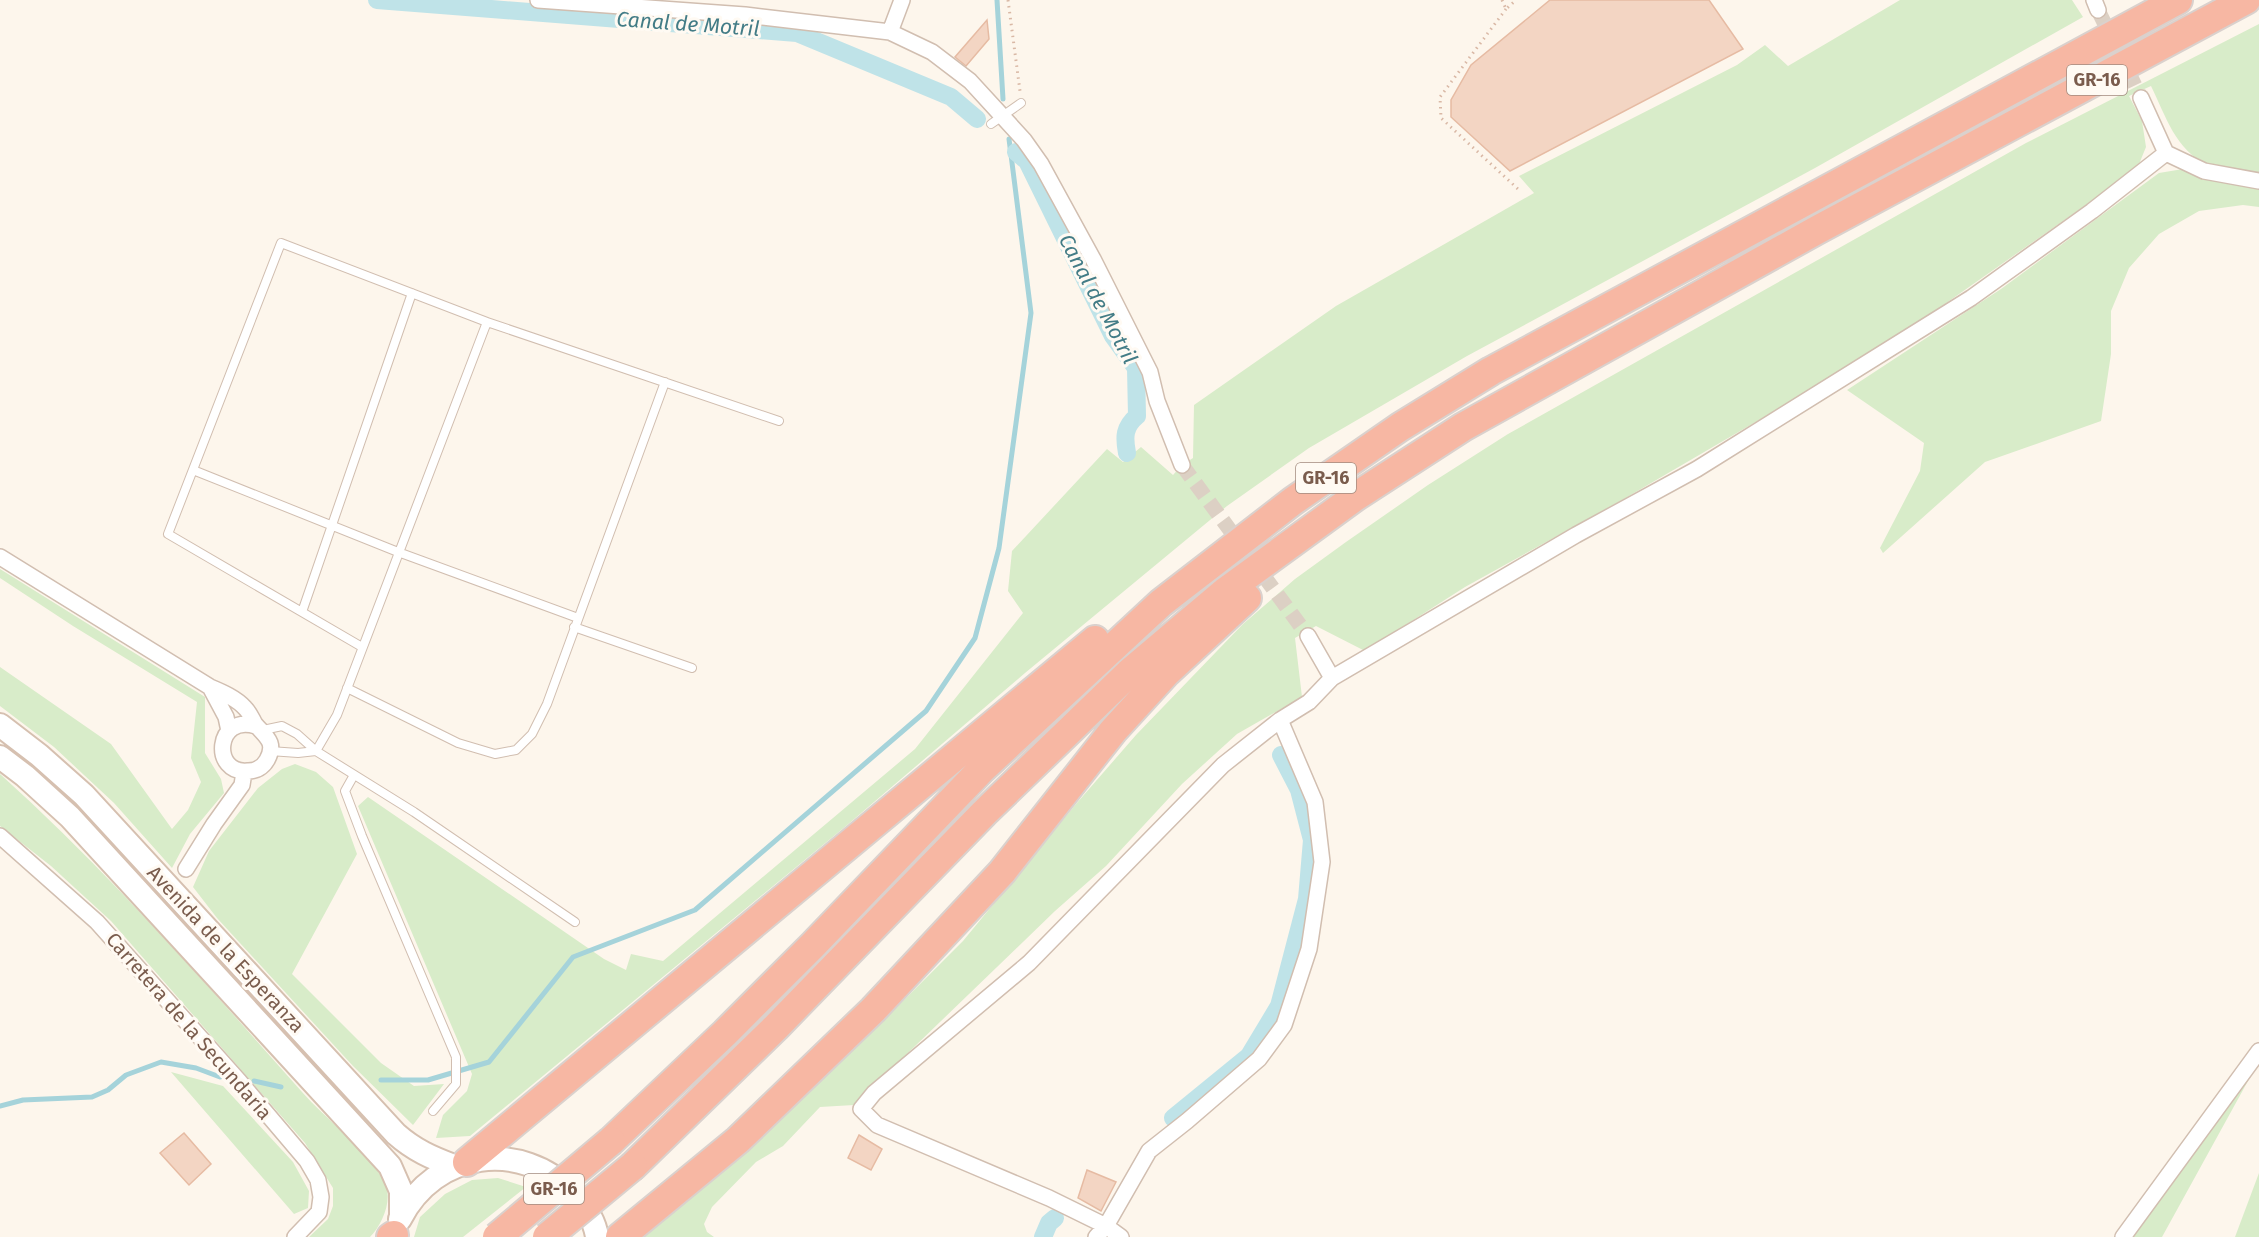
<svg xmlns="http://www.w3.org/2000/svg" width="2259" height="1237" font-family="'Fira Sans',sans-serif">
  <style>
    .green { fill: #d8ecc9 }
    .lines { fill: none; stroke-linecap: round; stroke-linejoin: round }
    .stream { stroke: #a5d3da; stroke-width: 5 }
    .canal { stroke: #bfe3e8; stroke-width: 18 }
    .building { fill: #f3d5c3; stroke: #e6bba3; stroke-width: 1.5 }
    .street-tunnel { stroke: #dcd0c4; stroke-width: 15; stroke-dasharray: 15 8; stroke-linecap: butt }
    .lane-casing { stroke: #d1beb0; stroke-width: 10 }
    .street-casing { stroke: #d1beb0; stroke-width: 18 }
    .secondary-casing { stroke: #d6c0b0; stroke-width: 26 }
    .highway-casing { stroke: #dad1cd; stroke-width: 32 }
    .path { stroke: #d9b8a5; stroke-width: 3; stroke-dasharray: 1.5 4.5; stroke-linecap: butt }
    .lane { stroke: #fff; stroke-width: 8 }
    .street { stroke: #fff; stroke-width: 15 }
    .secondary { stroke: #fff; stroke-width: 22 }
    .highway { stroke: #f7b7a3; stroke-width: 28 }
    .highway-bridge-casing { stroke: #dad1cd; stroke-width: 32; stroke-linecap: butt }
    .highway-bridge { stroke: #f7b7a3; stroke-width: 28 }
    .labels { text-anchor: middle; stroke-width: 6; stroke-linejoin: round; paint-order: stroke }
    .shield { fill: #fffaf3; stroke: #a28b7f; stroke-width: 1.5 }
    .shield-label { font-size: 18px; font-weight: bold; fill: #7a5c4d }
    .street-label { font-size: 20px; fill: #7a5c4d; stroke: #fffaf3 }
    .water-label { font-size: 21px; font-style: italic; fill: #437c86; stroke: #fffaf3 }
  </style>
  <rect width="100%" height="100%" fill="#fdf6ec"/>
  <!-- green -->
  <path class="green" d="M1900,0h172l11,17 -268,151 -348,188 -158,92 -82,58 -202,167 -179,153 -376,310 -34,2 7,-23 24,-24 5,-17 -114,-268 10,-9 236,162 22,11 5,-16 32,7 252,-212 108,-136 -15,-22 4,-40 95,-102 16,13 18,-15 32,28 9,-10 11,-7 1,-53 142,-99 198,-113 -15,-17 218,-111 28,-20 23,21z
    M2259,24v152c-16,-4 -36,-5 -51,-11 -33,-15 -42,-49 -57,-79l-22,10 13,25 4,26 -9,22 -195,137 -116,75 -204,119 -157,87 -100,64 -49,-25 -21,12 7,59 -65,37 -55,50 -76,82 -51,45 -201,194 -34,2 -37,39 -27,16 -44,45 -8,17 3,8 7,5h-78l136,-113 94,-86 97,-97 113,-137 60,-69 107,-111 52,-45 51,-37 82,-57 80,-51 518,-291z
    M2183,169l17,8 59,12v18l-16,-2 -44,6 -40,23 -30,34 -18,43v43l-10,67 -116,41 -102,91 -3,-5 40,-77 4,-28 -77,-53 154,-101 158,-116z
    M0,569l205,128v56l16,26 3,14 -34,41 -18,34 -58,-65 -60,-56 -54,-41v-39l111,77 61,85 16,-19 13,-28 -10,-24 6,-56 -124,-76 -73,-48z
    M295,764l21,8 17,15 24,67 -65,120 89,89 33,23 30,-2 -31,41 -60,-59 -136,-148 -24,-31 16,-36 49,-63 24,-19z
    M0,774c109,98 205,209 302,318 22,25 69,62 83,91 8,17 -3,42 -15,54h-61l19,-18 5,-13v-18l-28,-45 -194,-222 -60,-55 -51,-40z
    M2254,1070l-92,167h-32z
    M171,1072l52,14 70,76 16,29 -1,17 -14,6z
    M2259,1173v64h-24z
    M498,1178l28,9 -63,50h-49l6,-20 25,-23 27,-14z"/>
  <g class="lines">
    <!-- stream -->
    <path class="stream" d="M997,0l6,99
      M381,1080h47l61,-18 84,-105 122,-47 231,-199 49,-73 24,-90 32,-235 -22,-174
      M254,1081l27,6
      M0,1106l23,-6 69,-3 16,-7 18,-15 35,-13 35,6 24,9"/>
    <!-- canal -->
    <path class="canal" d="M377,0l420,33 154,64 26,22
      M1016,152l11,9 86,175 23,32 1,48c-13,11 -13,21 -10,37
      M1173,1118l76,-62 30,-50 28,-107 5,-59 -13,-50 -18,-35
      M1043,1237l6,-14 6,-5"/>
  </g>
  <!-- building -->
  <path class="building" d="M1550,0h159l34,49 -233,122 -59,-54v-17l20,-35z
    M987,20l2,19 -23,27 -11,-9z
    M184,1133l27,31 -22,21 -29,-32z
    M859,1135l23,14 -11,21 -23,-12z
    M1087,1170l29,12 -15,29 -23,-13z"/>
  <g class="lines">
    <!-- street-tunnel -->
    <path class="street-tunnel" d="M2098,10l43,88
      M1182,465l126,171"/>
    <defs>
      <path id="lane" d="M991,124l30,-21
        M193,470l205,82 180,66
        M302,612l110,-319
        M574,627l118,41
        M362,647l-194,-113 113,-291 206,79
        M347,688l111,55 37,11 21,-4 16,-16 15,-30 118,-322
        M263,730l19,-4 15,8 19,17 98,61 161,110
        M270,751l28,2 18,-2
        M316,751l21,-36 150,-393 292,99
        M354,775l-9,16 17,45 94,221v27l-23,27"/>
      <path id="street" d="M538,0l207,15 145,17 42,20 38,29 54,59 17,24 52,95 57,113 7,29 25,64
        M2094,0l4,10
        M890,32l12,-32
        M2141,98l25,55 38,18 55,10
        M0,557l210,130c12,5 26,11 35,21 5,5 7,11 10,16 10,12 22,18 12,36 -4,7 -11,11 -19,11 -37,4 -33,-58 8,-45
        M1308,636l24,42
        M210,687l16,30 3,14
        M0,836l97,86 143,160 67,79 11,19 3,17 -2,15 -24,25
        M186,869l28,-45 28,-39 2,-13
        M1096,1237l10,-11 43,-75 38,-30 72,-62 25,-34 25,-76 13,-87 -7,-60 -35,-82 29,-18 23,-24 244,-143 121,-66 274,-171 121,-87 74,-58
        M1121,1237l-15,-11 -57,-28 -172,-73 -16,-16 13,-16 155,-130 194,-198 57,-45
        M2123,1237l136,-186"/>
      <path id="secondary" d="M0,725l39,30 45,40 312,339c18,16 36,24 58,32
        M0,757l25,19 45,41 320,349 11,25v25
        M400,1219c35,-69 121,-80 173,-26 11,12 22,28 24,44"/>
      <path id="highway" d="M611,1141l114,-108 88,-88 169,-176 179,-166 132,-102 107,-74 91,-56 687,-371
        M467,1162l628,-522
        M633,1166l143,-139 208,-214 145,-140 97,-82 129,-94 108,-70 354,-197 429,-230
        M391,1237l3,-2
        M620,1237l118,-97 135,-130 129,-138 111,-141 53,-58 81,-75"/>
    </defs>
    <!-- lane casing -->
    <use href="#lane" class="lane-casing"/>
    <!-- street casing -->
    <use href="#street" class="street-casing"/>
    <!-- secondary casing -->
    <use href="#secondary" class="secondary-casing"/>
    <!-- highway casing -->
    <use href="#highway" class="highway-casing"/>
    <!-- path -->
    <path class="path" d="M1008,0l12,91
      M1502,0l4,9 10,-9
      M1506,9l-66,88 1,21 77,71"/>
    <!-- lane -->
    <use href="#lane" class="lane"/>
    <!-- street -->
    <use href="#street" class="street"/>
    <!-- secondary -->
    <use href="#secondary" class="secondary"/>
    <!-- highway -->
    <use href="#highway" class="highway"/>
    <defs>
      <path id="highway-bridge" d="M497,1237l114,-96
        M547,1237l86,-71"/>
    </defs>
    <!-- highway-bridge casing -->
    <use href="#highway-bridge" class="highway-bridge-casing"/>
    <!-- highway-bridge -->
    <use href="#highway-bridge" class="highway-bridge"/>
  </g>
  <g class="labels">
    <!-- shield labels -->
    <g class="shield">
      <rect x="2067" y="65" width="60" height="30" rx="4.5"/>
      <rect x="1296" y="463" width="60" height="30" rx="4.5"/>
      <rect x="524" y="1174" width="60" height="30" rx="4.5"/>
    </g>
    <g class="shield-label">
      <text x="2097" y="86">GR-16</text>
      <text x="1326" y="484">GR-16</text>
      <text x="554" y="1195">GR-16</text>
    </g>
    <!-- street labels -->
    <g class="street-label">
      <text transform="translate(226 949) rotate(47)" y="7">Avenida de la Esperanza</text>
      <text transform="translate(189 1026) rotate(49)" y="7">Carretera de la Secundaria</text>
    </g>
    <!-- water labels -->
    <g class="water-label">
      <text transform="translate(688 24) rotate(4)" y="7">Canal de Motril</text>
      <text transform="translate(1098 299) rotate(62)" y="7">Canal de Motril</text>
    </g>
  </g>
</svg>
